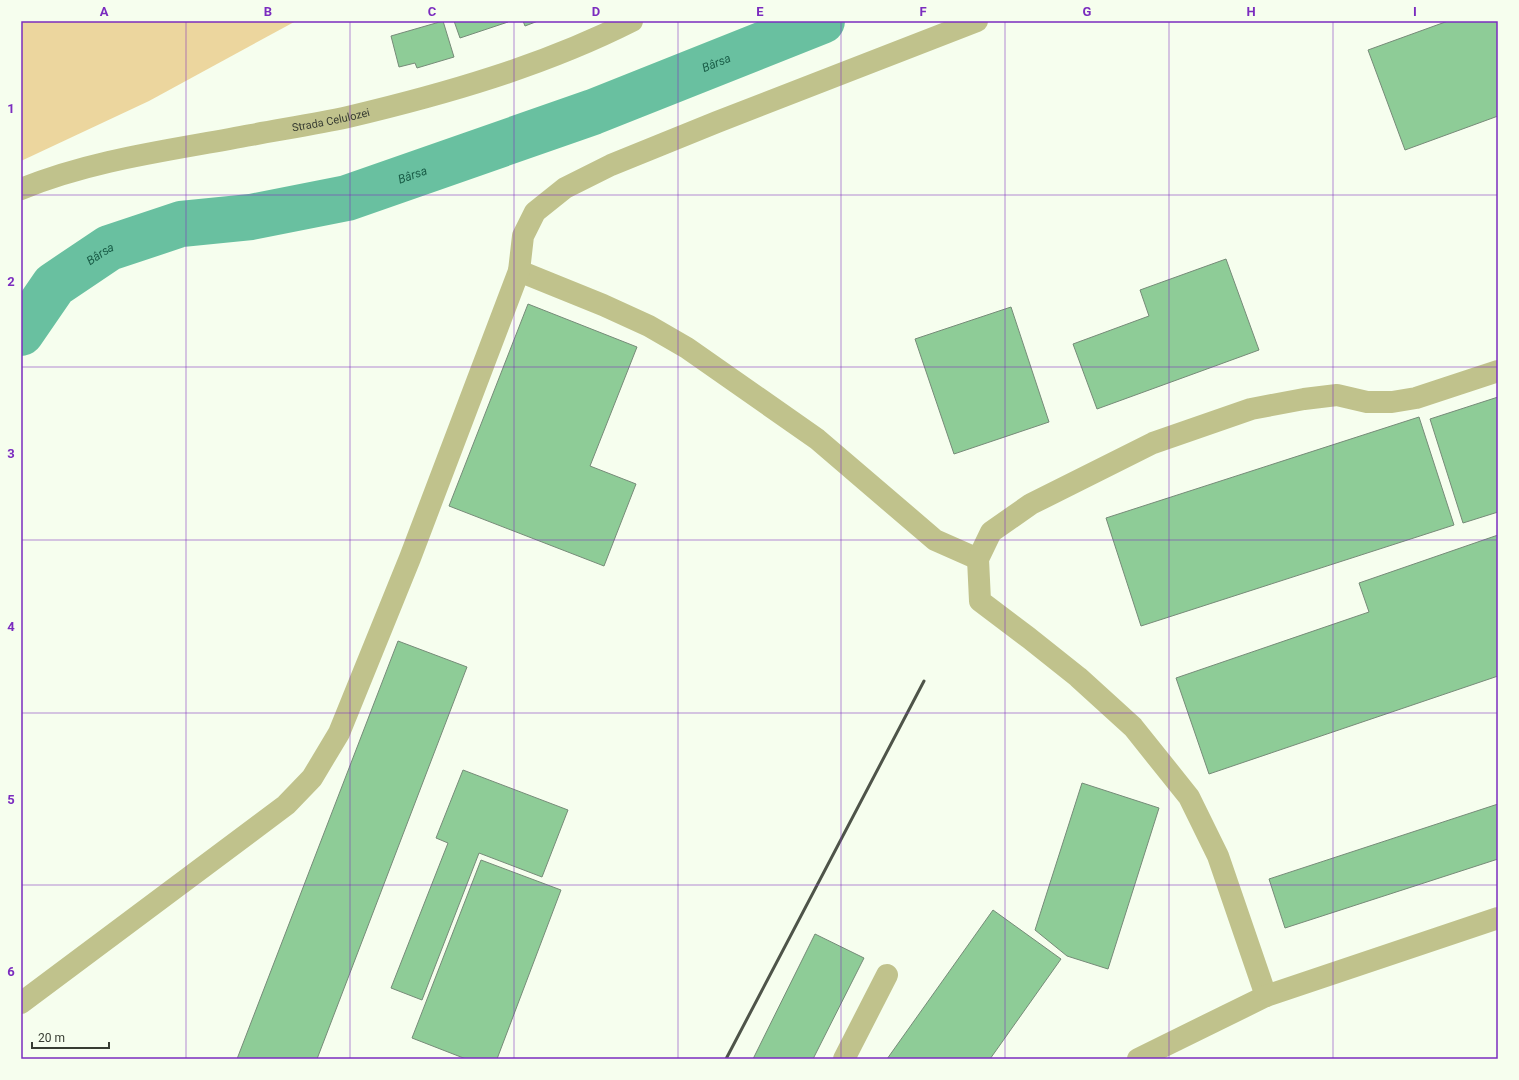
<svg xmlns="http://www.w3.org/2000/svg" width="1519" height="1080" font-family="Roboto,sans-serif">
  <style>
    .green { fill: #ecd69e }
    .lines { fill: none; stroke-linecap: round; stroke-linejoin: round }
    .river { stroke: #69c0a0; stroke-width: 46 }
    .building { fill: #8ecc97; stroke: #768b78 }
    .minor { stroke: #c0c28c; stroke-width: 22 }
    .rail { stroke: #4e5449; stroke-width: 3 }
    .grid { fill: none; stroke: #7b2cbf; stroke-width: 1; stroke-opacity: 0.55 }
    .labels { text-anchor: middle; stroke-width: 4; stroke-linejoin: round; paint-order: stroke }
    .street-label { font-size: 11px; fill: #373c32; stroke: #f6feee }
    .water-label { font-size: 12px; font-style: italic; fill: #1a5e48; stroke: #f6feee }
    .neatline { fill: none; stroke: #7b2cbf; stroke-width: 1.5 }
    .grid-label { font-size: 13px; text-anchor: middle; font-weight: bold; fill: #7b2cbf }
  </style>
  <rect width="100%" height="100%" fill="#f6feee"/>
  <!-- green -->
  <path class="green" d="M21,21h275l-147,80 -128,60z"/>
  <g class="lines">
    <!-- river -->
    <path class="river" id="s1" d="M21,333l33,-48 55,-37 72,-24 70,-7 96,-19 246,-86 229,-91"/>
  </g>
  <!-- building -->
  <path class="building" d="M443,21l11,36 -37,11 -2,-5 -16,4 -8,-31z
    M454,21h54v1l-48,16z
    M523,21h15l-13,5z
    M1448,21h50v95l-93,34 -37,-100z
    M1226,259l33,91 -162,59 -24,-65 76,-28 -9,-26z
    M528,304l109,43 -47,119 46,18 -32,82 -155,-60z
    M1011,307l38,115 -95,32 -39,-115z
    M1498,397v115l-35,11 -33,-104z
    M1419,417l35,108 -313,101 -35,-108z
    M1498,535v141l-289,98 -33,-96 193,-66 -10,-29z
    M398,641l69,26 -150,392h-80z
    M463,770l105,40 -26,67 -63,-24 -57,147 -31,-12 57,-145 -12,-5z
    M1082,783l77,25 -51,161 -41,-13 -32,-26z
    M1498,804v55l-213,69 -16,-49z
    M481,860l80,30 -64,169h-31l-54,-21z
    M993,910l68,49 -71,100h-103z
    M815,934l49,24 -51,101h-60z"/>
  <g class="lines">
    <!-- minor -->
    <g class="minor">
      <path id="s2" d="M21,189c73,-30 152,-39 230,-54 32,-6 65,-11 97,-18 97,-23 195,-51 284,-96"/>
      <path d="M519,271l84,34 46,21 38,22 130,91 118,101 43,19"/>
      <path d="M1266,996l-48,-140 -29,-59 -56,-70 -55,-50 -49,-39 -49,-37 -2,-42 13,-27 40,-28 122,-61 98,-34 53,-10 33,-4 30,7h25l24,-4 82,-27"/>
      <path d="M21,1003l265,-198 26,-27 27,-45 71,-175 109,-287 4,-35 12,-24 30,-24 46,-23 106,-43 260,-101"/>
      <path d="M844,1059l43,-84"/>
      <path d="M1138,1059l128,-63 232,-78"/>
    </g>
    <!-- rail -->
    <path class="rail" d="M726,1059l198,-378"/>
  </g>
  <!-- grid -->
  <path class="grid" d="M186,21v1038M350,21v1038M514,21v1038M678,21v1038M841,21v1038M1005,21v1038M1169,21v1038M1333,21v1038M21,195h1477M21,367h1477M21,540h1477M21,713h1477M21,885h1477"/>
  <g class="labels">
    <!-- street labels -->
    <g class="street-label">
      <text dy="4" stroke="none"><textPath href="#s2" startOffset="318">Strada Celulozei</textPath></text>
    </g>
    <!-- water labels -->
    <g class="water-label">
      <text dy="4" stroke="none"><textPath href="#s1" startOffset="762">Bârsa</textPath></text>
      <text dy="4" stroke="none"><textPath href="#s1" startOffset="438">Bârsa</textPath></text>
      <text dy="4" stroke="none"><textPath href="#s1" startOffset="114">Bârsa</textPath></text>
    </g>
  </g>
  <!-- border -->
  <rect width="1519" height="1080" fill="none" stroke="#f6feee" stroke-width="44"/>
  <!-- scale -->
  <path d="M32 1042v6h77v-6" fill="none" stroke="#373c32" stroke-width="2"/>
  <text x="38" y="1042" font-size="12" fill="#373c32" stroke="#f6feee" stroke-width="3" paint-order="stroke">20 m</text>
  <rect x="22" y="22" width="1475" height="1036" class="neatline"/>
  <g class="grid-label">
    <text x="104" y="16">A</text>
    <text x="268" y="16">B</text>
    <text x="432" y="16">C</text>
    <text x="596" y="16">D</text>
    <text x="760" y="16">E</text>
    <text x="923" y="16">F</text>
    <text x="1087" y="16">G</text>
    <text x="1251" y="16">H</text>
    <text x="1415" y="16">I</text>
    <text x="11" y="113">1</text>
    <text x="11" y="286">2</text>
    <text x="11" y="458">3</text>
    <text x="11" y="631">4</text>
    <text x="11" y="804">5</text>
    <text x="11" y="976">6</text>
  </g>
</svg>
